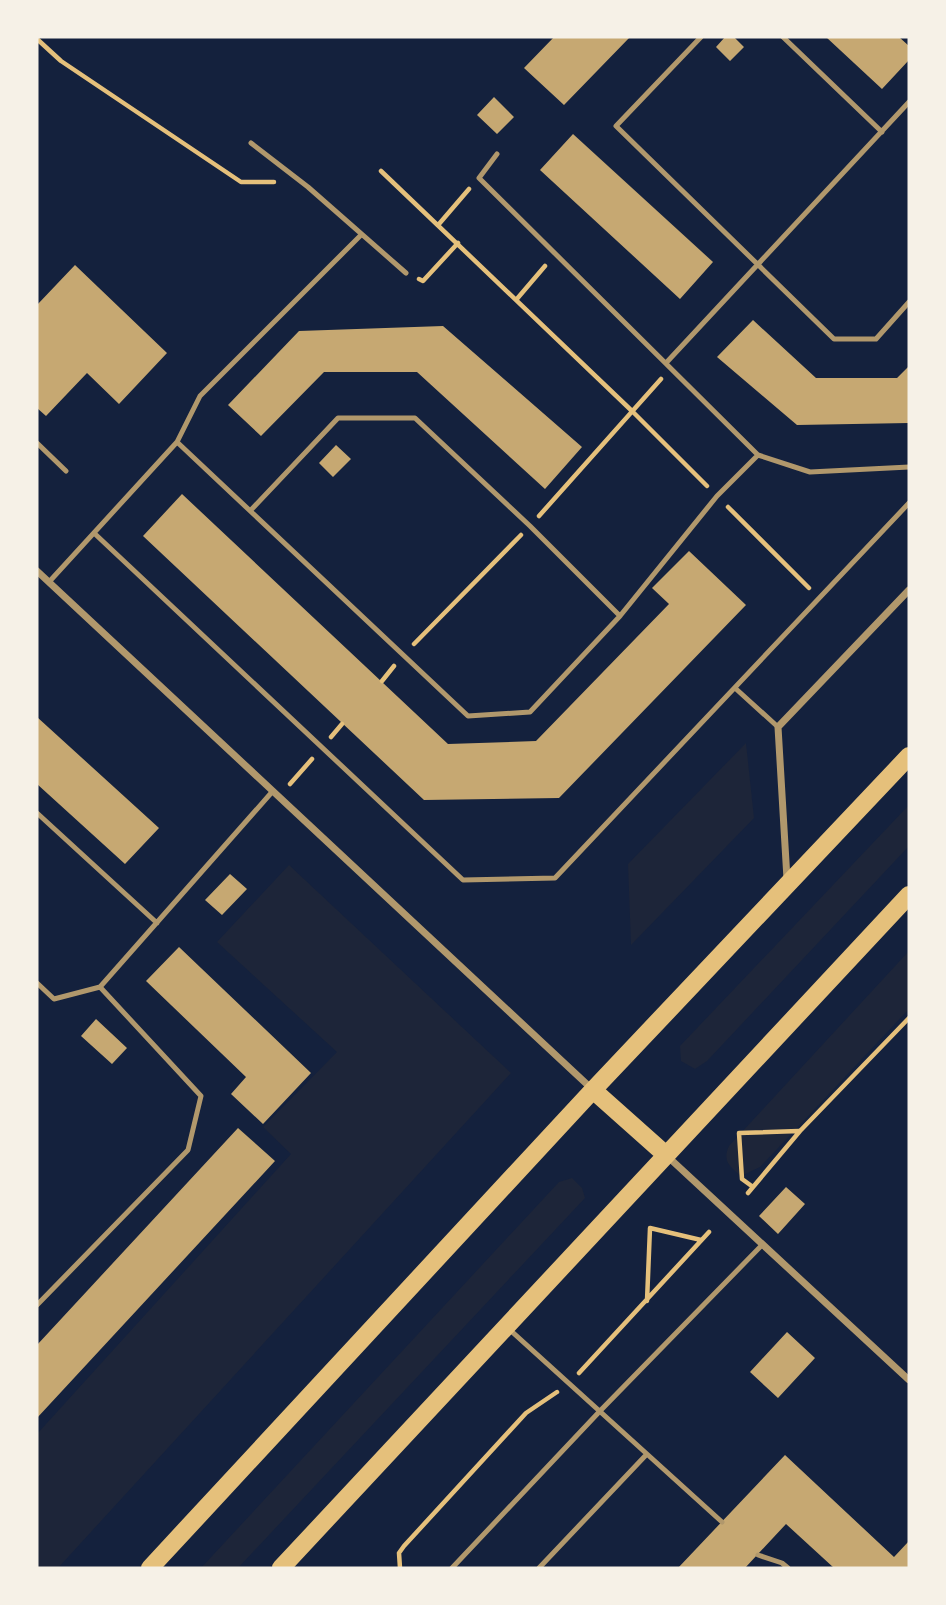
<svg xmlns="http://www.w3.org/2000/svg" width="946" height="1605" font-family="Rubik,sans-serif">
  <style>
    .green { fill: #1d2539 }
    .building { fill: #c6a872 }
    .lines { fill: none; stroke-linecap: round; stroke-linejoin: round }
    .path { stroke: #e5c07b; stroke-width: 4.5 }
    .service { stroke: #b1986c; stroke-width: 5 }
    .minor { stroke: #b1986c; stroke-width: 7 }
    .primary { stroke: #e5c07b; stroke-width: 18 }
  </style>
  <rect width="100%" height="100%" fill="#14213d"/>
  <!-- green -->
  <path class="green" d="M746,743l8,75 -123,127 -3,-81z
    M909,805v41l-202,215 -12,8 -14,-8 -1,-15z
    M289,865l222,208 -453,495h-21v-134l254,-280 -28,-27 74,-75 -120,-110z
    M909,951v58l-149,158 -19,9c-11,-9 -19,-15 -12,-30z
    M572,1178l10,10 3,10 -347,370h-37l358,-386z"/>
  <!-- building -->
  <path class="building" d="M554,37h76l-66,68 -40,-37z
    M725,37h9l10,10 -14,14 -14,-14z
    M826,37h73l10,9v14l-27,29z
    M494,97l20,20 -17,17 -20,-19z
    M573,134l140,128 -33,37 -140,-129z
    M75,265l92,88 -48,51 -32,-31 -41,43 -9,-8v-103z
    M753,320l63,58h81l12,-12v57l-112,2 -80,-68z
    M443,326l139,121 -37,42 -128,-117h-93l-63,64 -33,-31 71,-74z
    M336,445l15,14 -18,18 -14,-14z
    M182,494l266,250 88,-3 133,-137 -17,-16 37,-37 57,54 -187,193 -135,2 -281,-264z
    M37,717l122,111 -34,36 -88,-80z
    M230,874l17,15 -25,26 -17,-15z
    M179,947l132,126 -48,51 -32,-30 15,-17 -100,-96z
    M96,1019l31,29 -15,16 -31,-28z
    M238,1128l37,33 -238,257v-73z
    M786,1187l19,17 -27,30 -19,-18z
    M787,1332l28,26 -37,40 -28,-26z
    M785,1455l109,102 15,-16v27h-75l-48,-44 -41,44h-67z"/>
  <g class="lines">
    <!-- path -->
    <path class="path" d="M37,39l24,22 180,121h33
      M381,171l251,240 75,75
      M439,224l30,-35
      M419,279l4,2 35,-38
      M516,300l29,-34
      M728,507l81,81
      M539,516l122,-137
      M414,644l107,-109
      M382,681l12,-15
      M331,737l11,-13
      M290,784l22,-25
      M753,1187l-11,-8 -3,-46 60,-2
      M748,1193l52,-62 109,-113
      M647,1301l3,-73 51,12
      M579,1373l130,-141
      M400,1568l-1,-15 5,-7 122,-133 31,-21"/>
    <!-- service -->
    <path class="service" d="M701,37l-85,89 218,213h42l33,-37
      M783,37l99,95
      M251,143l57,44 98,86
      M497,154l-18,24 279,277 52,17 99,-5
      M666,363l243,-261
      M177,442l291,274 62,-4 90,-96 97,-120 41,-41
      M37,443l29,28
      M251,510l87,-92h77l115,108 90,90
      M94,533l369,347 92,-2 354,-375
      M49,582l128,-140 23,-46 161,-161
      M735,688l43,39
      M37,813l120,110
      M37,983l17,16 46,-12 101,109 -13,54 -151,155
      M100,987l172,-195
      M509,1329l213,193
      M758,1555l24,8 6,5
      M452,1568l148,-157 163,-167
      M539,1568l107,-113"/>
    <!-- minor -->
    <path class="minor" d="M37,571l555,518
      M787,879l-9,-152 131,-137
      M666,1155l243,225"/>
    <!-- primary -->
    <path class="primary" d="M593,1090l73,65
      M150,1568l443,-478 316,-334
      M281,1568l628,-673"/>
  </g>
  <!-- border -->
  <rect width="946" height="1605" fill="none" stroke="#f6f1e7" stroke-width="77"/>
</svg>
